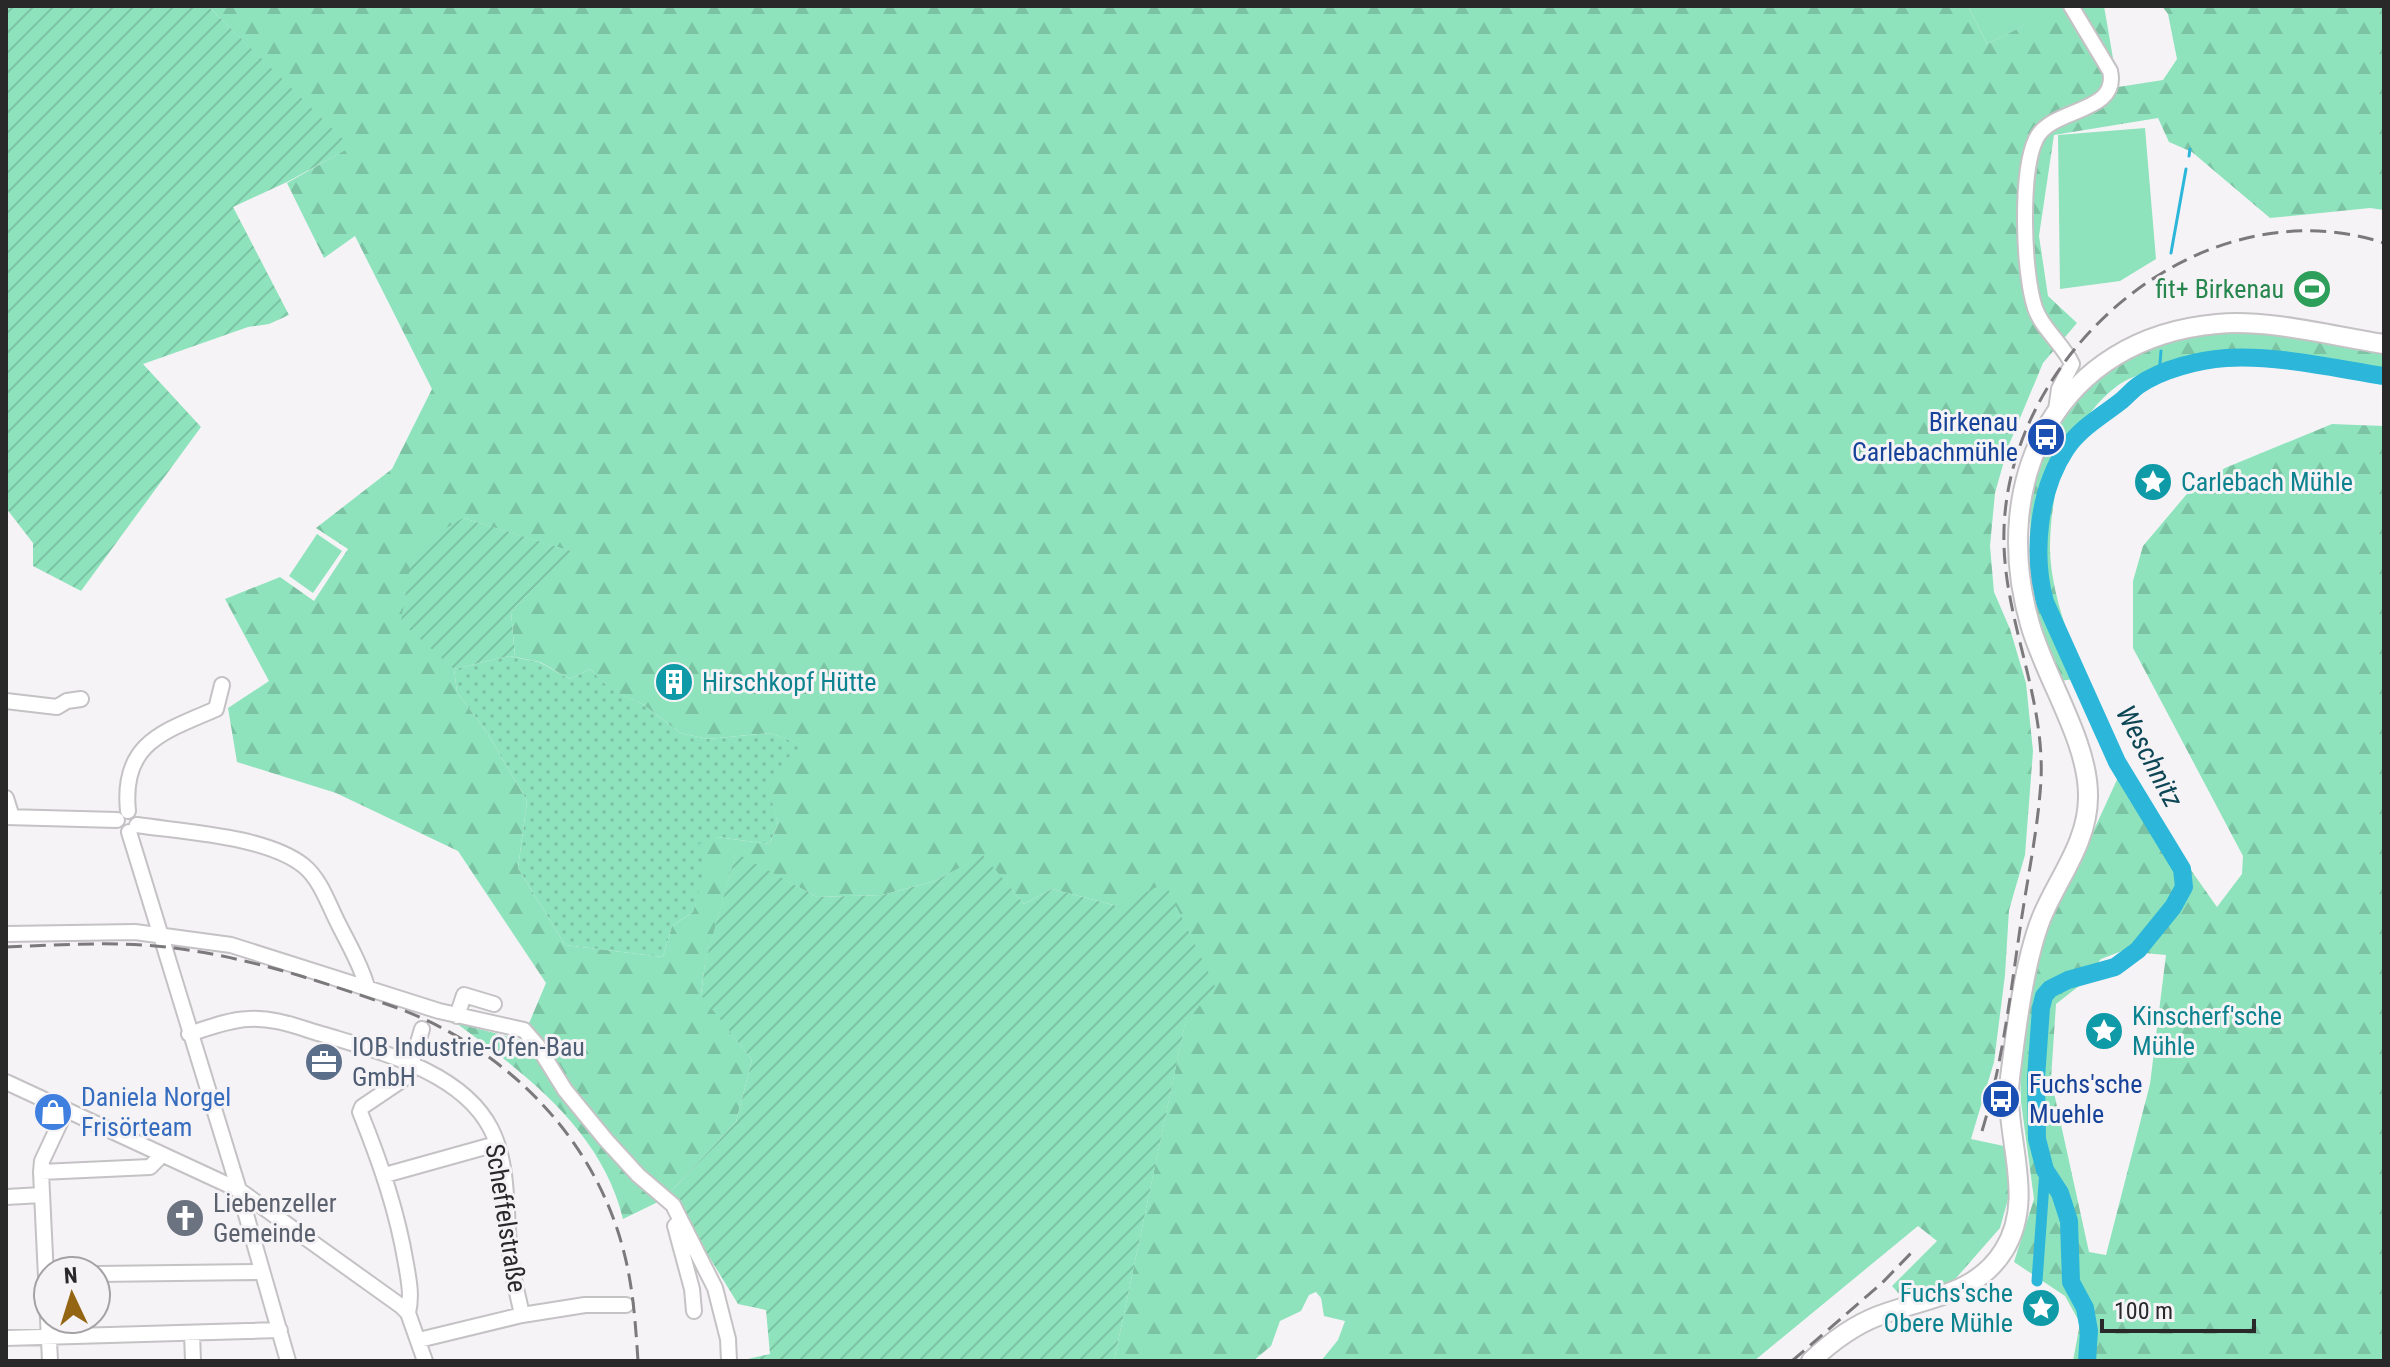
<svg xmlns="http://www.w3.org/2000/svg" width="2390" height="1367" font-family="'Roboto Condensed',sans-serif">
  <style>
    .grass { fill: url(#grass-dots) }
    .forest { fill: url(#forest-firs); fill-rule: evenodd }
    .park { fill: #8ee3bd }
    .garden { fill: url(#garden-furrows) }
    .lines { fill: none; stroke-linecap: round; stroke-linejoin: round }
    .stream { stroke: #2cb6d9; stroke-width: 3 }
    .canal { stroke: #2cb6d9; stroke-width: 11 }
    .river { stroke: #2cb6d9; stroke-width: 18 }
    .minor-casing { stroke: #c4c2c4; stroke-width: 18 }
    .major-casing { stroke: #c4c2c4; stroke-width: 22 }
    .minor { stroke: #fff; stroke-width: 14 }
    .major { stroke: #fff; stroke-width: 18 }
    .rail { stroke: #7b797b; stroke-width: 3; stroke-dasharray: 16 8; stroke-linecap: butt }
    .labels { text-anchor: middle; stroke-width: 6; stroke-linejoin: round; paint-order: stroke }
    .leisure-label { font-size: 26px; fill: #27864d; stroke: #f6f3f6; text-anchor: end }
    .transit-label { font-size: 26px; fill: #164399; stroke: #f6f3f6; text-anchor: end }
    .culture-label { font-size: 26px; fill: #0d838f; stroke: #f6f3f6; text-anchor: start }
    .service-label { font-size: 26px; fill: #4e5e75; stroke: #f6f3f6; text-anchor: start }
    .shop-label { font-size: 26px; fill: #366cbe; stroke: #f6f3f6; text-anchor: start }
    .worship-label { font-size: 26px; fill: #5b616d; stroke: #f6f3f6; text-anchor: start }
    .street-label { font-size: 26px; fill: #2a292a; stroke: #f6f3f6 }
    .water-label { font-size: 28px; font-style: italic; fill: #0d4655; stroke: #f6f3f6 }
  </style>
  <defs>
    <pattern id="grass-dots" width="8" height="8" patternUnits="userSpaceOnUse" patternTransform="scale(2)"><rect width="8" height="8" fill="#8ee3bd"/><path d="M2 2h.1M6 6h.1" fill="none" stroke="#7bc3a3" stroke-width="1.8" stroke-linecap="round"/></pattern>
    <pattern id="forest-firs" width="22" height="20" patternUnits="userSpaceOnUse" patternTransform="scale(2)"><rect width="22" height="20" fill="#8ee3bd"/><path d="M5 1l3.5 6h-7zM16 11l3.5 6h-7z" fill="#7bc3a3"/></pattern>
    <pattern id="garden-furrows" width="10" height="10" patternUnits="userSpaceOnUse" patternTransform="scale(2)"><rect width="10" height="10" fill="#8ee3bd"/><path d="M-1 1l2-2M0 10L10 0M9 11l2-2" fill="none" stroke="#7bc3a3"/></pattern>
  </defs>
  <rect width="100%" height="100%" fill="#f6f3f6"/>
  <!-- grass -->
  <path class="grass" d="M509,656l30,6 31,17 20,-10 21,20 33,16 36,28 28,6 62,-6 33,12 -33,45 8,35 -9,19 -52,-7 -24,75 -21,14 -9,31 -98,-12 -47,-77 9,-67 -39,-67 -31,-42 -3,-23z"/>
  <!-- forest -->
  <path class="forest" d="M208,6h1760l19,38 75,-38h42l14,81 45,-7 14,-21 -9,-45 -6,-8h222v204l-14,-2 -100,10 -78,-66 -23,-10 -11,-24 -104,17 -15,101 9,60 29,27 -34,40 -35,84 -13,46 -5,53 4,46 16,37 16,54 7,68 -8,104 -16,55 -4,65 -11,87 -23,77 33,7 6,46 -10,36 -50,57 -50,10 -8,-9 45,-45 -19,-15 -164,135h-433l17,-21 7,-19 -21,-5 -3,-18 -5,-6 -7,3 -8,16 -21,10 -9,25 -18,15h-139l71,-338 29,-37 -97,-80 -65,-17 -28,15 -41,-48 -48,25 -53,14 -65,2 -81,-43 -31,110 -4,30 51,66 -16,62 -72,77 -41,20c-21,-88 -97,-145 -167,-196l66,17 24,-57 -88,-132 -122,-58 -99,-31 -9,-54 41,-27 -44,-82 55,-22 34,24 34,-52 -32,-21 76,-59 40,-80 -77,-153 -31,22 -37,-75 63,-36zM463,518l107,33 -59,60 4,46 25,5 30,17 20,-10 20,20 34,16 36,28 28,6 62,-6 32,12 -19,17 -14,28 9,35 -9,19 -52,-7 -18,7 6,26 -12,42 -21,14 -9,31 -98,-12 -47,-77 9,-67 -39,-67 -31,-42 -3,-23z
    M2219,331l46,2 119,18v33c-35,-7 -71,-18 -107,-23 -41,-5 -126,1 -160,25 -49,37 -67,104 -67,163 1,44 19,87 33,129l-24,3 -21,-56 -7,-32 -1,-98 5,-24 30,-63 32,-31 39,-24 35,-16z
    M2332,424l52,2v935h-311l7,-38 -15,-27 -51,-34 20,-63 -13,-97 -1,-35 19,-116 13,-38 24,-44 45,-98 96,136 25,-33 1,-18 -110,-208v-67l10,-35 43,-51 39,-27zM2122,951l44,4 -16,129 -44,171 -17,-3 -38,-173 5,-75 23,-18 22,-27z"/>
  <!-- park -->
  <path class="park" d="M1968,6h93l1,1 -75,37z
    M2145,128l11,131 -36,22 -60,8 -2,-154z
    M317,534l25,17 -29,42 -24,-17z"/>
  <!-- garden -->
  <path class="garden" d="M6,6h202l143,141 -64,35 -54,25 56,108 -20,9 -21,3 -105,37 58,63 -120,164 -48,-25v-23l-27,-35z
    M463,518l108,33 -60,60 4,46 -6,-1 -55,13 -53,-47 12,-74z
    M736,853l81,44 65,-2 53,-14 48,-26 41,49 28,-15 65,17 48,-23 50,103 -30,38 -71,337h-375l31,-7 -4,-44 -28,-6 -38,-62 -36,-43 72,-77 16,-62 -51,-65 4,-32z"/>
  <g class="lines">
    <!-- stream -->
    <path class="stream" d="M2189,156l1,-7
      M2171,253l15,-84
      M2159,375l2,-24"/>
    <!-- canal -->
    <path class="canal" d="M2037,1281l8,-111"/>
    <!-- river -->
    <path class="river" d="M2087,1361l2,-30 -4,-23 -14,-26 -2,-61 -9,-28 -15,-23 -8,-31 -1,-61 5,-70 3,-12 6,-7 18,-9 47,-13 23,-17 35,-43 11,-20 -2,-18 -65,-107 -72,-160c-13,-47 -7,-111 21,-153 14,-21 36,-33 55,-48 6,-5 12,-12 18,-16 23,-16 60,-25 87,-27 52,-3 107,10 158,18"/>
    <defs>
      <path id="minor" d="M2056,410l3,-21 13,-25c-9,-20 -30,-35 -37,-56 -12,-36 -15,-136 1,-169 15,-32 84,-25 74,-68l-39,-65
        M6,701l51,6 10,-6 14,-2
        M6,798l6,19
        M128,811c-7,-68 35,-79 88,-102l6,-24
        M6,817l111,3
        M137,825c47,7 130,11 167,41 17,14 25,40 35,59 10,20 22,40 28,62
        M129,832l110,358 49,171
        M6,934l129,-2 96,13 208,66 85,19 13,15 28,45 41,50 32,35 35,30 42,83 13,51 1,22
        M457,1016l7,-21 30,9
        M189,1034c19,-6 39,-14 59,-15 27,-2 52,9 77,16 56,17 137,37 166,94 19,37 14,86 19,126 2,20 8,40 12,60
        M6,1082l233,108 162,116 7,7 17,48
        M41,1172l109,-5 12,-12
        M385,1175l111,-31
        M6,1197l36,-2
        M677,1224l-2,2 17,63 2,22
        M96,1274l166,-2
        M408,1313c4,-17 1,-32 -2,-49 -9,-54 -26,-102 -46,-152l2,-5 46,-31 14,-47
        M192,1333l1,28
        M6,1338l274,-8
        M419,1340l103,-25 63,-10h41
        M50,1361l-9,-189 1,-11 24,-51"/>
      <path id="major" d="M1811,1361c19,-18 41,-35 67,-45 46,-18 98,-20 126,-66 33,-53 -1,-115 6,-172 6,-48 14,-115 31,-159 16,-40 47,-76 47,-122 1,-55 -43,-119 -58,-173 -42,-145 28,-286 187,-300 52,-5 115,12 167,20"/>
    </defs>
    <!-- minor casing -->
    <use href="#minor" class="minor-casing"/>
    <!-- major casing -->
    <use href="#major" class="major-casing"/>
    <!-- minor -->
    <use href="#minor" class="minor"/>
    <!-- major -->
    <use href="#major" class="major"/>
    <!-- rail -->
    <path class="rail" d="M6,947c53,-2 107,-6 160,0 80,9 161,36 237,63 113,45 201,139 225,260 6,30 8,61 10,91
      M1982,1131c20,-65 28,-134 38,-202 7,-49 18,-99 21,-149 4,-87 -40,-165 -37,-251 6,-181 200,-345 380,-286
      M1792,1361l90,-78 34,-35"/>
  </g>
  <!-- icons -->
  <defs>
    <symbol id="stadium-disc" viewBox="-11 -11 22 22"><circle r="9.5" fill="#2e9e5b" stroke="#f6f3f6"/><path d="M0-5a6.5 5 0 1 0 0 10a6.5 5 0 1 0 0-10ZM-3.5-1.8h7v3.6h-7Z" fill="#fff"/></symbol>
    <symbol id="bus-disc" viewBox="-11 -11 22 22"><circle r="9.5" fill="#1a4fb4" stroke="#f6f3f6"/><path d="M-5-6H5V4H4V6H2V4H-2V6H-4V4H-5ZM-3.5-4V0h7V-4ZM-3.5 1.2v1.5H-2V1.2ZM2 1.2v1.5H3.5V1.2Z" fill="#fff"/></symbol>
    <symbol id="sight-disc" viewBox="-11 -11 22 22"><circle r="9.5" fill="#0f9aa8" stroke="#f6f3f6"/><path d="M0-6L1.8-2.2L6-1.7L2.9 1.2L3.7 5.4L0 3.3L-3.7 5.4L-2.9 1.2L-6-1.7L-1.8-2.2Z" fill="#fff"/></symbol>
    <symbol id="building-disc" viewBox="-11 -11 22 22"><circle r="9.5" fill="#0f9aa8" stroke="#f6f3f6"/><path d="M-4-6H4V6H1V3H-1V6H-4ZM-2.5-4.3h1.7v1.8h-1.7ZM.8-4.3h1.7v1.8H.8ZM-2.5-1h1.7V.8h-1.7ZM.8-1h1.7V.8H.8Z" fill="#fff"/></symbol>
    <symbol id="office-disc" viewBox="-11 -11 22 22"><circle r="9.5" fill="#5c6f8a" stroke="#f6f3f6"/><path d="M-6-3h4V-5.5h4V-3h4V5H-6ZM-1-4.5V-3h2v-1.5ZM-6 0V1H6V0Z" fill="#fff"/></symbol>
    <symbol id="shop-disc" viewBox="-11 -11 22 22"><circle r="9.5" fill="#3f7fe0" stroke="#f6f3f6"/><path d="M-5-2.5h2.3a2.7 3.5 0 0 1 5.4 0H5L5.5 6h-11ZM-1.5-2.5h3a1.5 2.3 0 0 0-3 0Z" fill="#fff"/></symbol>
    <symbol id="church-disc" viewBox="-11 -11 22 22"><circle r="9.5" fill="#6b7280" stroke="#f6f3f6"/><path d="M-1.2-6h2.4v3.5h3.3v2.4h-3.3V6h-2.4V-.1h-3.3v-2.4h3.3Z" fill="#fff"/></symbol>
  </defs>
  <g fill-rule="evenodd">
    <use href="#stadium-disc" x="2290" y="267" width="44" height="44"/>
    <use href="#bus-disc" x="2024" y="415" width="44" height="44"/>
    <use href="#sight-disc" x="2131" y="460" width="44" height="44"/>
    <use href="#building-disc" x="652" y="660" width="44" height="44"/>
    <use href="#sight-disc" x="2082" y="1009" width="44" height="44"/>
    <use href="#office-disc" x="302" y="1040" width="44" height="44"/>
    <use href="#bus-disc" x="1979" y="1077" width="44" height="44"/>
    <use href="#shop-disc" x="31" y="1090" width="44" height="44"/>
    <use href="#church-disc" x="163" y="1196" width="44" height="44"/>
    <use href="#sight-disc" x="2019" y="1286" width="44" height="44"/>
  </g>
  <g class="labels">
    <!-- leisure labels -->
    <g class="leisure-label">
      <text x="2284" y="298">fit+ Birkenau</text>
    </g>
    <!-- transit labels -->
    <g class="transit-label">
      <text x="2018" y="431">Birkenau<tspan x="2018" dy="30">Carlebachmühle</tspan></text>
      <text x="2029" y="1093" text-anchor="start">Fuchs'sche<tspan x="2029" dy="30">Muehle</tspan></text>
    </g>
    <!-- culture labels -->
    <g class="culture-label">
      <text x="2181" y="491">Carlebach Mühle</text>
      <text x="702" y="691">Hirschkopf Hütte</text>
      <text x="2132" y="1025">Kinscherf'sche<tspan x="2132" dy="30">Mühle</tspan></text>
      <text x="2013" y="1302" text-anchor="end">Fuchs'sche<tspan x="2013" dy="30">Obere Mühle</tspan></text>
    </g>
    <!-- service labels -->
    <g class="service-label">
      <text x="352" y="1056">IOB Industrie-Ofen-Bau<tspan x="352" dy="30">GmbH</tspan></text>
    </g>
    <!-- shop labels -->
    <g class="shop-label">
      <text x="81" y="1106">Daniela Norgel<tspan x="81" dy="30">Frisörteam</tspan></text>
    </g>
    <!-- worship labels -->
    <g class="worship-label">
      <text x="213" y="1212">Liebenzeller<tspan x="213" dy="30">Gemeinde</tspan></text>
    </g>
    <!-- street labels -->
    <g class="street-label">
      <text transform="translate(506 1218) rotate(81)" y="9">Scheffelstraße</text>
    </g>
    <!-- water labels -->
    <g class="water-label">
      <text transform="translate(2150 756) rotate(62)" y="10">Weschnitz</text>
    </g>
  </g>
  <!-- border -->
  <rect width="2390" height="1367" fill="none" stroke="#2a292a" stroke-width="16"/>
  <!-- north arrow -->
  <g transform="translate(72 1295) rotate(356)"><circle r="38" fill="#f6f3f6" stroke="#a4a2a4" stroke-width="2"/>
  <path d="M0-6L14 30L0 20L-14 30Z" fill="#946614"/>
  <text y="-12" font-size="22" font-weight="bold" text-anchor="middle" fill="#2a292a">N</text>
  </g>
  <!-- scale -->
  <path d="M2102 1319v12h152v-12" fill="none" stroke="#2a292a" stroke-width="4"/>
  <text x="2114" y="1319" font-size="24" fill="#2a292a" stroke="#f6f3f6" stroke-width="6" paint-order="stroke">100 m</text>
</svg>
